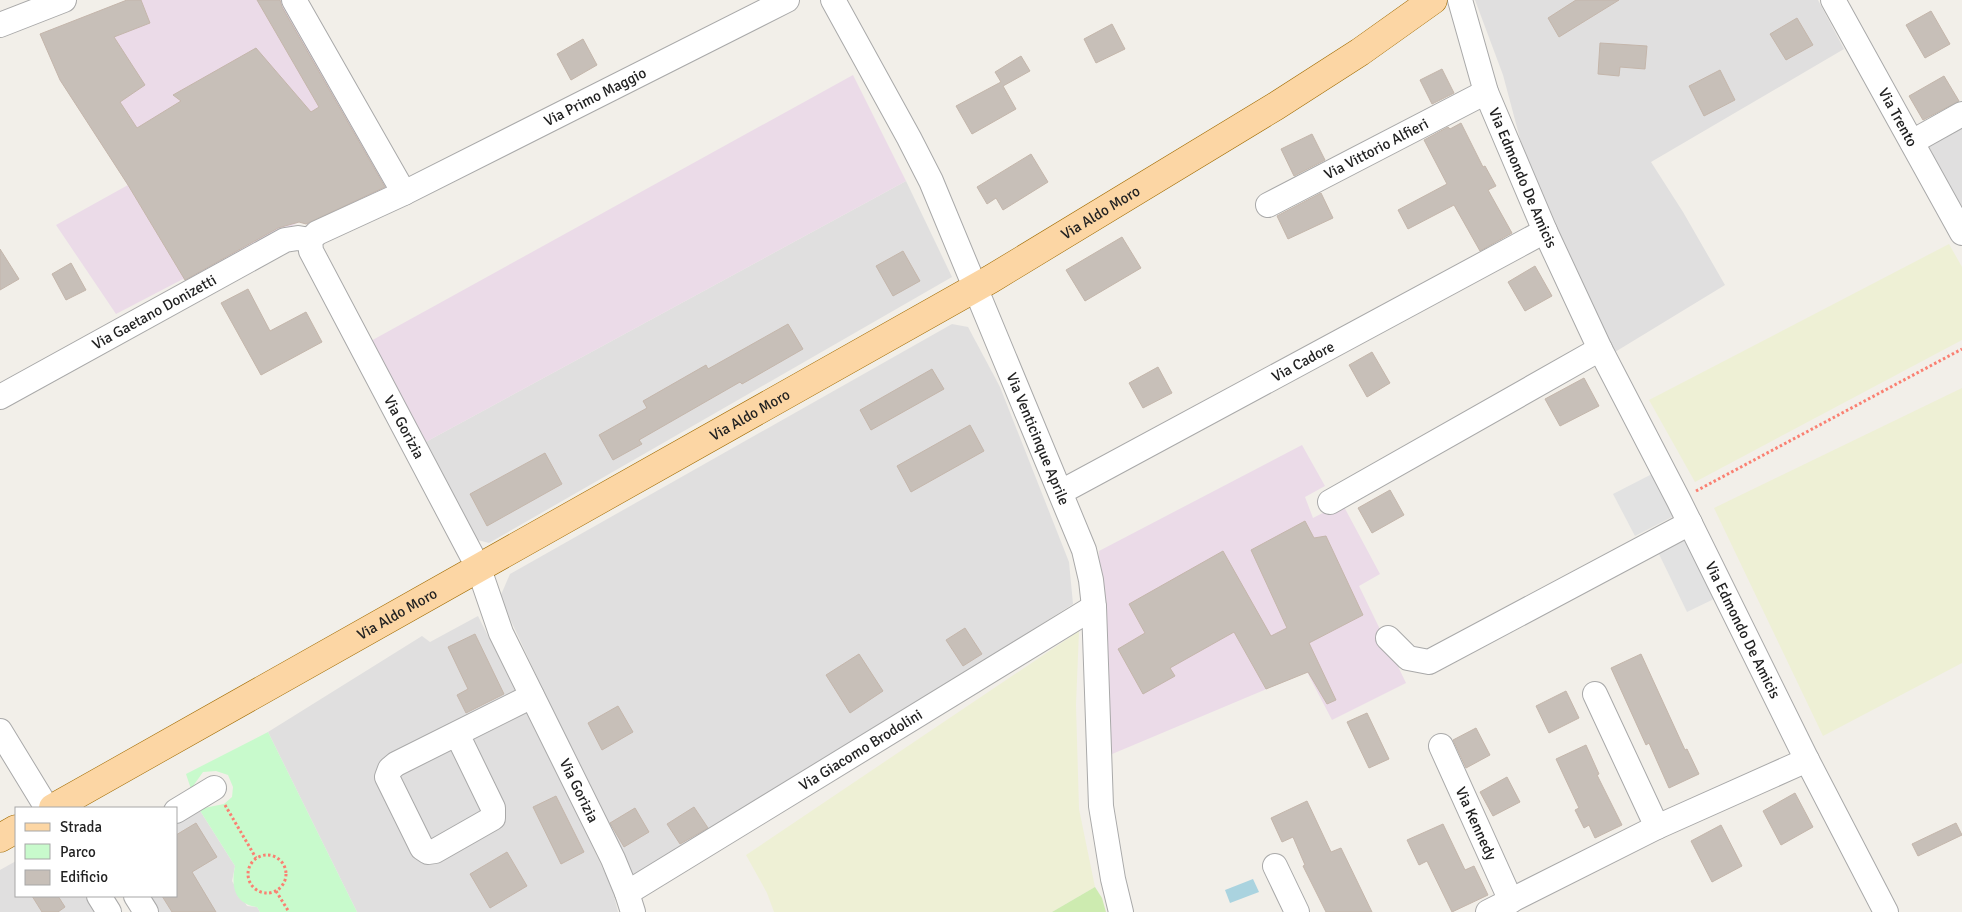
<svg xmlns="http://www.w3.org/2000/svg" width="1962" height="912" font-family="Signika,sans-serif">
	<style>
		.residential { fill: #e0dfdf }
		.industrial { fill: #ebdbe8 }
		.farmland { fill: #eef0d5 }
		.grass { fill: #cdebb0 }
		.park { fill: #c8facc }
		.parking { fill: #e2e2e2 }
		.water { fill: #aad3df }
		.building { fill: #c7bfb8; stroke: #c4b6ab }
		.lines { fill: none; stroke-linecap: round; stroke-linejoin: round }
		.minor-casing { stroke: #a9a9a9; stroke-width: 26 }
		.major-casing { stroke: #a06b00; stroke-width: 29 }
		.path { stroke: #fa8072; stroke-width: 3; stroke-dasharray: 2.5 2.5; stroke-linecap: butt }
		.minor { stroke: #fff; stroke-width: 24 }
		.major { stroke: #fcd6a4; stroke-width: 28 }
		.labels { text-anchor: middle; stroke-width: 4; stroke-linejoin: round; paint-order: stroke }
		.street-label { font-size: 15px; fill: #222; stroke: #fff }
	</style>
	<rect width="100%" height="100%" fill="#f2efe9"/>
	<g class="residential">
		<polygon points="1475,0 1818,0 1844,49 1651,162 1683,212 1725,285 1615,352 1526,161 1503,75"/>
		<polygon points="1962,124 1962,218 1925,153 1929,142"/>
		<polygon points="906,181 952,277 489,543 474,539 422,444"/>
		<polygon points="952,324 968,327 1000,387 1069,562 1073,604 633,885 500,597 510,574"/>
		<polygon points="478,616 568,795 612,888 618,912 357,912 268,732 422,636 430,642"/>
		<polygon points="199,809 235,866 232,881 247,906 257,907 260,912 158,912 148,896 176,896 176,822"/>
		<polygon points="16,861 16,896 86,896 95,912 0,912 0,870"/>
	</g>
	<g class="industrial">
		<polygon points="127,0 281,0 387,187 313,226 299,222 189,284 183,279 116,314 56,225 128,185 60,80 40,34"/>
		<polygon points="853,75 906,181 422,444 369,342"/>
		<polygon points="1302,445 1325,486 1305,497 1313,518 1342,503 1380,574 1359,586 1406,683 1332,720 1307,672 1105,757 1099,551"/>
	</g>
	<g class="farmland">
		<polygon points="1949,244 1962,267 1962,340 1695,482 1649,400"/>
		<polygon points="1962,388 1962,663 1823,736 1714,508"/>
		<polygon points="1079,631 1076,705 1079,809 1095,887 1052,912 774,912 767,893 746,855"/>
	</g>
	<polygon class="grass" points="1095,887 1102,898 1106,912 1052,912"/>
	<path class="park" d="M268,732L357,912H260L257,907C234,904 231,886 235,866L199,809L224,804L232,797L233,787L228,775L216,771L203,772L191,789L186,774Z"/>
	<g class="parking">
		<polygon points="1652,474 1674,516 1635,536 1613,494"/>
		<polygon points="1687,538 1716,598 1687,612 1658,552"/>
	</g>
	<polygon class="water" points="1253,879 1259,892 1230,903 1225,890"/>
	<g class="building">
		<polygon points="127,0 141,0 150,23 114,37 145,85 120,102 137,128 181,101 173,95 256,48 311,112 319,107 257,0 280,0 282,7 385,187 306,224 299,222 278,228 185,280 128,185 60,80 40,34"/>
		<polygon points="1576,0 1619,0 1559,37 1548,18"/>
		<polygon points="1931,11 1950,44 1925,58 1906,25"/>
		<polygon points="1797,18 1813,45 1786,60 1770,34"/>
		<polygon points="1112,24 1125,49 1096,63 1084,39"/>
		<polygon points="583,39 597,65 571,80 557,54"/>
		<polygon points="1600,43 1647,46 1645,69 1620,67 1619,76 1598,74"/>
		<polygon points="1021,56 1030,71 1003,86 1016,109 972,134 956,106 1001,82 995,72"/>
		<polygon points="1442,69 1454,93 1432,104 1420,80"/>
		<polygon points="1720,70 1735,100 1704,116 1689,86"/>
		<polygon points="1944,76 1959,101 1923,120 1909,96"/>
		<polygon points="1461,123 1483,167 1485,166 1496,186 1488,190 1512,233 1480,251 1454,205 1408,229 1398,210 1447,184 1424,140 1448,127 1450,129"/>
		<polygon points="1312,134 1325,160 1294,176 1281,149"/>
		<polygon points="1031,154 1048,182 1003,210 996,198 987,204 977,187"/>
		<polygon points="1321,193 1333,218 1288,239 1277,216"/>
		<polygon points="1122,237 1141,268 1085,301 1066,270"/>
		<polygon points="0,249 19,279 0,290"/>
		<polygon points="903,251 920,281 893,296 876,266"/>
		<polygon points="71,263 86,290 66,300 52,274"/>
		<polygon points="1535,266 1552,296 1525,311 1508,282"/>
		<polygon points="248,289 270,331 306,312 322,342 261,375 221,303"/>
		<polygon points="788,324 803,349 742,384 740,382 639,440 642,444 613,460 599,435 647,408 643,401 706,365 708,369"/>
		<polygon points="1372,352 1390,383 1367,397 1349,365"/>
		<polygon points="1158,367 1172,393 1143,408 1129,383"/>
		<polygon points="932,369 944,389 871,430 860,410"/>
		<polygon points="1584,378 1599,406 1560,426 1545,399"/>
		<polygon points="970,425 984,451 911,492 897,466"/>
		<polygon points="545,453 562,484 487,526 470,494"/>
		<polygon points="1390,490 1404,515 1372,533 1358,508"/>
		<polygon points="1305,521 1314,538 1326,536 1363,615 1309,643 1336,700 1327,704 1308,672 1266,689 1234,632 1170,668 1175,676 1143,694 1118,649 1145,633 1129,604 1223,551 1271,636 1287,628 1251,550"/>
		<polygon points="965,628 982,654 963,666 946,640"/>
		<polygon points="475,634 504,694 466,713 457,695 468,689 448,647"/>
		<polygon points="859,654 883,691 850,713 826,675"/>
		<polygon points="1641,654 1685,750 1687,749 1699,774 1669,788 1649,743 1646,745 1611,668"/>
		<polygon points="1566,691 1579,718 1549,733 1536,706"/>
		<polygon points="618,706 633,732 602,750 588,723"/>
		<polygon points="1367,713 1389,759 1369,768 1347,722"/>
		<polygon points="1476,728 1490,755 1466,768 1453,740"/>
		<polygon points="1586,745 1599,774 1597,775 1622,825 1595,838 1589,825 1584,828 1575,810 1579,808 1556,759"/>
		<polygon points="1507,777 1520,802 1493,816 1480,792"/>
		<polygon points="1795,793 1813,827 1781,845 1763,811"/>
		<polygon points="556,796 584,852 561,864 533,807"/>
		<polygon points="1307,801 1331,852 1341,848 1372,912 1326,912 1303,866 1305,865 1293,837 1282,842 1271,818"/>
		<polygon points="694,807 708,828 680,844 667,824"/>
		<polygon points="635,808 649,832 624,847 610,823"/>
		<polygon points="196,823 217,857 192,872 216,912 172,912 162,896 176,896 176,835"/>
		<polygon points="1956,823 1962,835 1918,856 1912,844"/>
		<polygon points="1443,824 1465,870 1474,866 1488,895 1452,912 1427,861 1419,865 1407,840"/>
		<polygon points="1721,825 1742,866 1712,882 1691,841"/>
		<polygon points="507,852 527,886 490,908 470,874"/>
		<polygon points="32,896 58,896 65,907 58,912 42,912"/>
	</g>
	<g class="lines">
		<defs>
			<g id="minor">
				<path id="s1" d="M294,0L404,193L317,233L310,240L311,251L479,569L501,633L613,859L627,893L633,912"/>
				<path id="s2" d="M833,0L909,138L931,181L1084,550L1091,580L1094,607L1101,806L1113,879L1121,912"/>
				<path id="s3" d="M1460,0L1486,92L1545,231L1600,349L1679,501L1807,760L1886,912"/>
				<path id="s4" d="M1833,0L1962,233"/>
				<polyline points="0,25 64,0"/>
				<polyline points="1912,142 1962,114"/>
				<path id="s5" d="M404,193L787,0"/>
				<path id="s6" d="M1268,205L1486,92"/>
				<path id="s7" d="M0,397L285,240L298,238L310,240"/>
				<path id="s8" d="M1061,492L1545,231"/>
				<polyline points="1330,502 1600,349"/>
				<polyline points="1388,638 1408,658 1429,662 1690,523"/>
				<polyline points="1595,694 1657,827"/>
				<polyline points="0,731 47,808"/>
				<polyline points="457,734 493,808 493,818 435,851 428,852 422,848 387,777 390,769 396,764 532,696"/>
				<path id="s9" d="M1441,746L1511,901"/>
				<polyline points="176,811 214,788"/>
				<polyline points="1275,866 1297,912"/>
				<path id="s10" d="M627,893L1094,607"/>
				<polyline points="99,896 109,912"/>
				<polyline points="136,896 146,912"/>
				<polyline points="1488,912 1657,827 1807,760"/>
			</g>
			<g id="major">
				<path id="s11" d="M53,808L991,279L1276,106L1360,52L1433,0"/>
				<polyline points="0,838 16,829"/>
			</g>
		</defs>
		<use href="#minor" class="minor-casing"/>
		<use href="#major" class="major-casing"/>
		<g class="path">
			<polyline points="1696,491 1962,349"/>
			<polyline points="225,805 256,858"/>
			<circle cx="267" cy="874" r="19"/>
			<polyline points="276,891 289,912"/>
		</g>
		<use href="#minor" class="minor"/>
		<use href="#major" class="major"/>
	</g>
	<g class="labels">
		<g class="street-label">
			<text dy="5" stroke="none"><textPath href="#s5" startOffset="214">Via Primo Maggio</textPath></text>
			<text dy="5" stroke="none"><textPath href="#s4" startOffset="134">Via Trento</textPath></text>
			<text dy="5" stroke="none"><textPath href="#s6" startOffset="122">Via Vittorio Alfieri</textPath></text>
			<text dy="5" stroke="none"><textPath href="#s3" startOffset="189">Via Edmondo De Amicis</textPath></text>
			<text dy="5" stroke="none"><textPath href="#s11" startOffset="1205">Via Aldo Moro</textPath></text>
			<text dy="5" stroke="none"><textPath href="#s7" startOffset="176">Via Gaetano Donizetti</textPath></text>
			<text dy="5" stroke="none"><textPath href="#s8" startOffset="275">Via Cadore</textPath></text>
			<text dy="5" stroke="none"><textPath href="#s11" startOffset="800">Via Aldo Moro</textPath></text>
			<text dy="5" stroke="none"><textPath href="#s1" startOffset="538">Via Gorizia</textPath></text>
			<text dy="5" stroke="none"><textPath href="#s2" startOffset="485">Via Venticinque Aprile</textPath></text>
			<text dy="5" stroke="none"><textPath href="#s11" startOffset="395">Via Aldo Moro</textPath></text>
			<text dy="5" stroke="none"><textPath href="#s3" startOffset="692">Via Edmondo De Amicis</textPath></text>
			<text dy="5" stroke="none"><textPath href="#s10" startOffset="274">Via Giacomo Brodolini</textPath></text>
			<text dy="5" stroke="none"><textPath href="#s1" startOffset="942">Via Gorizia</textPath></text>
			<text dy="5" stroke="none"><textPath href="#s9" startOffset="85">Via Kennedy</textPath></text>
		</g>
	</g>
	<rect x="15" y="807" width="162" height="90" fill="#ffffff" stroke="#a7a7a7"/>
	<rect x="25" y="823" width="25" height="8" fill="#fcd6a4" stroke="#a7a7a7"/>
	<text x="60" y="832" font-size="15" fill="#222222">Strada</text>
	<rect x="25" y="844" width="25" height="15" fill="#c8facc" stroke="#a7a7a7"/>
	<text x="60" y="857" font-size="15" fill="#222222">Parco</text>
	<rect x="25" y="870" width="25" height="15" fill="#c7bfb8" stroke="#a7a7a7"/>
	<text x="60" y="882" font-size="15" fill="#222222">Edificio</text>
</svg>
